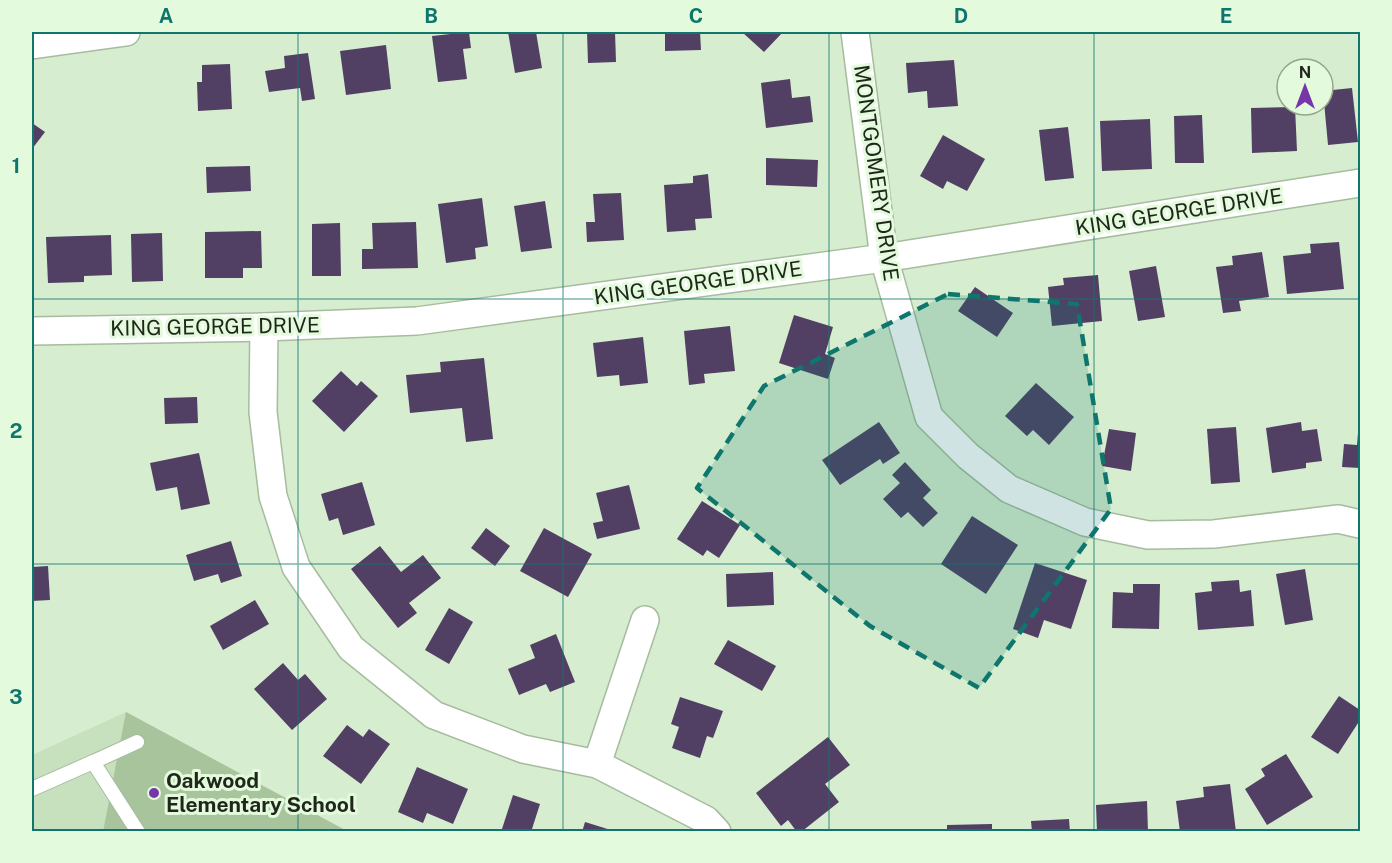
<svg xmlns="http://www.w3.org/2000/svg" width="1392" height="863" font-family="'Public Sans',sans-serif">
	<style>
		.built { fill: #c7e1be }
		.green { fill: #a7c49d }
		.building { fill: #513f64 }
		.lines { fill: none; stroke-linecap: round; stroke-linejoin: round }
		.service-casing { stroke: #a6bc9f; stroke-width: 16 }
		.minor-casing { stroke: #a6bc9f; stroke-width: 30 }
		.service { stroke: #fff; stroke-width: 14 }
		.minor { stroke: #fff; stroke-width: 27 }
		.marked { fill: #0f766e; fill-opacity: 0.2; stroke: #0f766e; stroke-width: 4.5; stroke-dasharray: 12 8; stroke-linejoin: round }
		.grid { fill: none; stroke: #0f766e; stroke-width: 1.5; stroke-opacity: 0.55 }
		.poi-dot { fill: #7735aa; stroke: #e4fadc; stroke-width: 2 }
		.labels { text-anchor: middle; stroke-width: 6; stroke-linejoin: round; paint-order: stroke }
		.street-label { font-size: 21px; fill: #1f271c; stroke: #e4fadc }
		.poi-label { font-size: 21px; font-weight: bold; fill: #1f271c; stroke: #e4fadc; text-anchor: start }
		.neatline { fill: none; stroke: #0f766e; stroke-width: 2 }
		.grid-label { font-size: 20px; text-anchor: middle; font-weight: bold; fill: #0f766e }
	</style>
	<rect width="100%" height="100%" fill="#d7edcf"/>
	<polygon class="built" points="126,712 347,831 32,831 32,755"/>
	<polygon class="green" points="126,712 347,831 103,832"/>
	<g class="building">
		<polygon points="469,32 471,48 463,49 467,79 438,82 432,36"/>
		<polygon points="508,32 536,32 542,68 515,73"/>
		<polygon points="587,32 615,32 616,62 588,63"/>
		<polygon points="665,32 700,32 701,50 665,51"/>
		<polygon points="742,32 783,32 764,52"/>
		<polygon points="386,45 391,89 346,95 340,51"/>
		<polygon points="308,53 315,99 302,101 300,88 269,92 265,71 285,68 284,56"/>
		<polygon points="954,60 958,106 928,108 927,91 908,93 906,63"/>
		<polygon points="230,64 232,109 198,111 197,82 202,82 202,65"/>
		<polygon points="790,79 792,98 810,96 813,122 766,128 761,83"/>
		<polygon points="1352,88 1358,142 1328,145 1323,91"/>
		<polygon points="1295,107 1297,151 1252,153 1251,108"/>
		<polygon points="1202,115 1204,163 1175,163 1174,116"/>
		<polygon points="1150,119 1152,169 1102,171 1100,121"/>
		<polygon points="32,123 45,132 32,149"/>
		<polygon points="1068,127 1074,178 1045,181 1039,130"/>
		<polygon points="943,135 985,159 967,191 947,181 943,189 920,176"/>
		<polygon points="766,158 818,160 817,187 766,185"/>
		<polygon points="250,166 251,191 207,193 206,167"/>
		<polygon points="708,174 712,218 695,219 696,230 667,232 664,185 693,183 693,176"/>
		<polygon points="621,193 624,240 587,242 586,222 595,222 593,194"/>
		<polygon points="482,198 488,246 475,248 476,259 446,263 438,204"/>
		<polygon points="545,201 552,248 521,252 514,206"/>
		<polygon points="416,222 418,268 362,269 362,249 373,249 372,223"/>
		<polygon points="340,223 341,276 312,276 312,224"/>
		<polygon points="261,231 262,268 243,268 243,278 205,278 205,232"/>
		<polygon points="162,233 163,281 132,282 131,234"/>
		<polygon points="111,235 112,275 84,276 84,282 48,283 46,237"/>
		<polygon points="1339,242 1344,289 1287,294 1283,256 1311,253 1310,244"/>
		<polygon points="1262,252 1269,297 1239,301 1241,311 1223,313 1216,267 1233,265 1232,256"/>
		<polygon points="1156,266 1165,317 1138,321 1129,271"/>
		<polygon points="1098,275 1102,321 1052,326 1048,287 1064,285 1063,278"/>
		<polygon points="975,287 1013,313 997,337 958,311"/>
		<polygon points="794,315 833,327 825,354 835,358 828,379 779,363"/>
		<polygon points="730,326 735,371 704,374 705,383 689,385 684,331"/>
		<polygon points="643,337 648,383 620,386 619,375 597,377 593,343"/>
		<polygon points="484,358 493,439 466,442 462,408 410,413 406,375 441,372 440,362"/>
		<polygon points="341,371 357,386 361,381 378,396 344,432 312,401"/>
		<polygon points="1036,383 1074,417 1049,445 1033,430 1027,436 1005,416"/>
		<polygon points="197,397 198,423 165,424 164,398"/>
		<polygon points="1359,421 1360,468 1342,467 1344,444 1357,445"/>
		<polygon points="879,422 900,453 883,464 880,459 840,485 822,460"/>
		<polygon points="1301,422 1302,431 1317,429 1322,461 1306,463 1306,468 1272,473 1266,428"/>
		<polygon points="1236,427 1240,482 1211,484 1207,429"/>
		<polygon points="1109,429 1136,433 1131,471 1102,466"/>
		<polygon points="199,453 210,504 181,510 177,487 156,491 150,463"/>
		<polygon points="905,462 931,490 923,498 938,513 923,527 908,512 901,518 883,499 900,483 892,475"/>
		<polygon points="362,482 375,525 343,535 338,518 329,521 321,494"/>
		<polygon points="629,485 640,529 597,539 593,523 603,521 596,493"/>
		<polygon points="702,501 740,525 719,558 707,550 703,556 677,539"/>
		<polygon points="972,516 1018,545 986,594 941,564"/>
		<polygon points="486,528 510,546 495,566 471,548"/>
		<polygon points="544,528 592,554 568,597 520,571"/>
		<polygon points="231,541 242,576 221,583 218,574 194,581 186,555"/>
		<polygon points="380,546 401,572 423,555 441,578 409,603 417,613 398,628 351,569"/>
		<polygon points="1035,563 1087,580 1071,629 1044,620 1038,638 1013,629"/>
		<polygon points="48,566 50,600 32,601 32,567"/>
		<polygon points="1305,569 1313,620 1285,625 1276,574"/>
		<polygon points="773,572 774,605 727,607 726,574"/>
		<polygon points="1239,580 1240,592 1251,590 1254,626 1198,630 1195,593 1212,591 1211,582"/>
		<polygon points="1133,584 1160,584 1159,629 1112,628 1113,592 1133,593"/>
		<polygon points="255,600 269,624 223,650 210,626"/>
		<polygon points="449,608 473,622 449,664 425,650"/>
		<polygon points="556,634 575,682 550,692 546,684 519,695 508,669 535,658 530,645"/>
		<polygon points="728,640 776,666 762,691 714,664"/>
		<polygon points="283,663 298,680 305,674 327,699 292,730 254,689"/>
		<polygon points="1339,696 1360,710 1360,720 1338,754 1311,737"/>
		<polygon points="680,697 723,711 713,738 707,736 700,758 672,748 679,727 671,724"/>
		<polygon points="347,725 363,737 369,729 390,744 361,784 323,756"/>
		<polygon points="828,737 850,765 825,784 839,802 801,832 797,832 788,820 781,826 756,793"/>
		<polygon points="1286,754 1313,797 1267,825 1245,789 1265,776 1261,769"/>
		<polygon points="417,767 468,789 453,824 427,813 423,823 398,812"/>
		<polygon points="1230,784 1236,832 1180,832 1176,801 1204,797 1203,787"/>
		<polygon points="513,795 540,804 531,832 501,832"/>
		<polygon points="1147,801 1148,832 1097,832 1096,805"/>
		<polygon points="1069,819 1070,832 1032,832 1031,821"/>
		<polygon points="585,822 614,831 614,832 582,832"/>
		<polygon points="992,824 992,832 947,832 947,825"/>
	</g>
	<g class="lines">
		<defs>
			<g id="service">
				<polyline points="93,762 137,742"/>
				<polyline points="32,789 93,762 138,832"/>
			</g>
			<g id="minor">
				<polyline points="855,32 884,258 929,417 968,456 1009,489 1085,522 1148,535 1214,534 1338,519 1360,524"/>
				<polyline points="32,45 126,32"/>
				<polyline points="264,327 263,412 273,496 296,567 351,648 434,715 523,749 597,764 706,820 717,832"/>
				<polyline points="32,331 264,327 417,321 884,258 1360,183"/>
				<polyline points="597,764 645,620"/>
			</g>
		</defs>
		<use href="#service" class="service-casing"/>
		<use href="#minor" class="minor-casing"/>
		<use href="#service" class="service"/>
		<use href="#minor" class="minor"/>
	</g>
	<path class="marked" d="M948,294L1077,304L1111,509L979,688L870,626L697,488L764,386Z"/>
	<path class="grid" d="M298,32V832M563,32V832M829,32V832M1094,32V832M32,299H1360M32,564H1360"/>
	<circle class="poi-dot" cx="154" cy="793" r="6"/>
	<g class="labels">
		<g class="street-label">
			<text transform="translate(876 173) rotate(82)" y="7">MONTGOMERY DRIVE</text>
			<text transform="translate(1179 212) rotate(-9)" y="7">KING GEORGE DRIVE</text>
			<text transform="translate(698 283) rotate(-8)" y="7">KING GEORGE DRIVE</text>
			<text transform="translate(215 327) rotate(-1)" y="7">KING GEORGE DRIVE</text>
		</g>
		<g class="poi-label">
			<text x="166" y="788">Oakwood<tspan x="166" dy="24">Elementary School</tspan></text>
		</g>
	</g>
	<rect width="1392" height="863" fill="none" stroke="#e4fadc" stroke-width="66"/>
	<g transform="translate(1305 87)"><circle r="28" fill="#e4fadc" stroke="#95a68f" stroke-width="1.5"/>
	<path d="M0-4.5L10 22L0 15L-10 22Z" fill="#7735aa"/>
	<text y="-9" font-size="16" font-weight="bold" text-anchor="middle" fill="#1f271c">N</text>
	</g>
	<rect x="33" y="33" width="1326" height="797" class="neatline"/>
	<g class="grid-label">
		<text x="166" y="23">A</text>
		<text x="431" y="23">B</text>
		<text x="696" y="23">C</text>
		<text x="961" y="23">D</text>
		<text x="1226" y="23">E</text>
		<text x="16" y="173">1</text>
		<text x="16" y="438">2</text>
		<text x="16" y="704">3</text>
	</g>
</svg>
